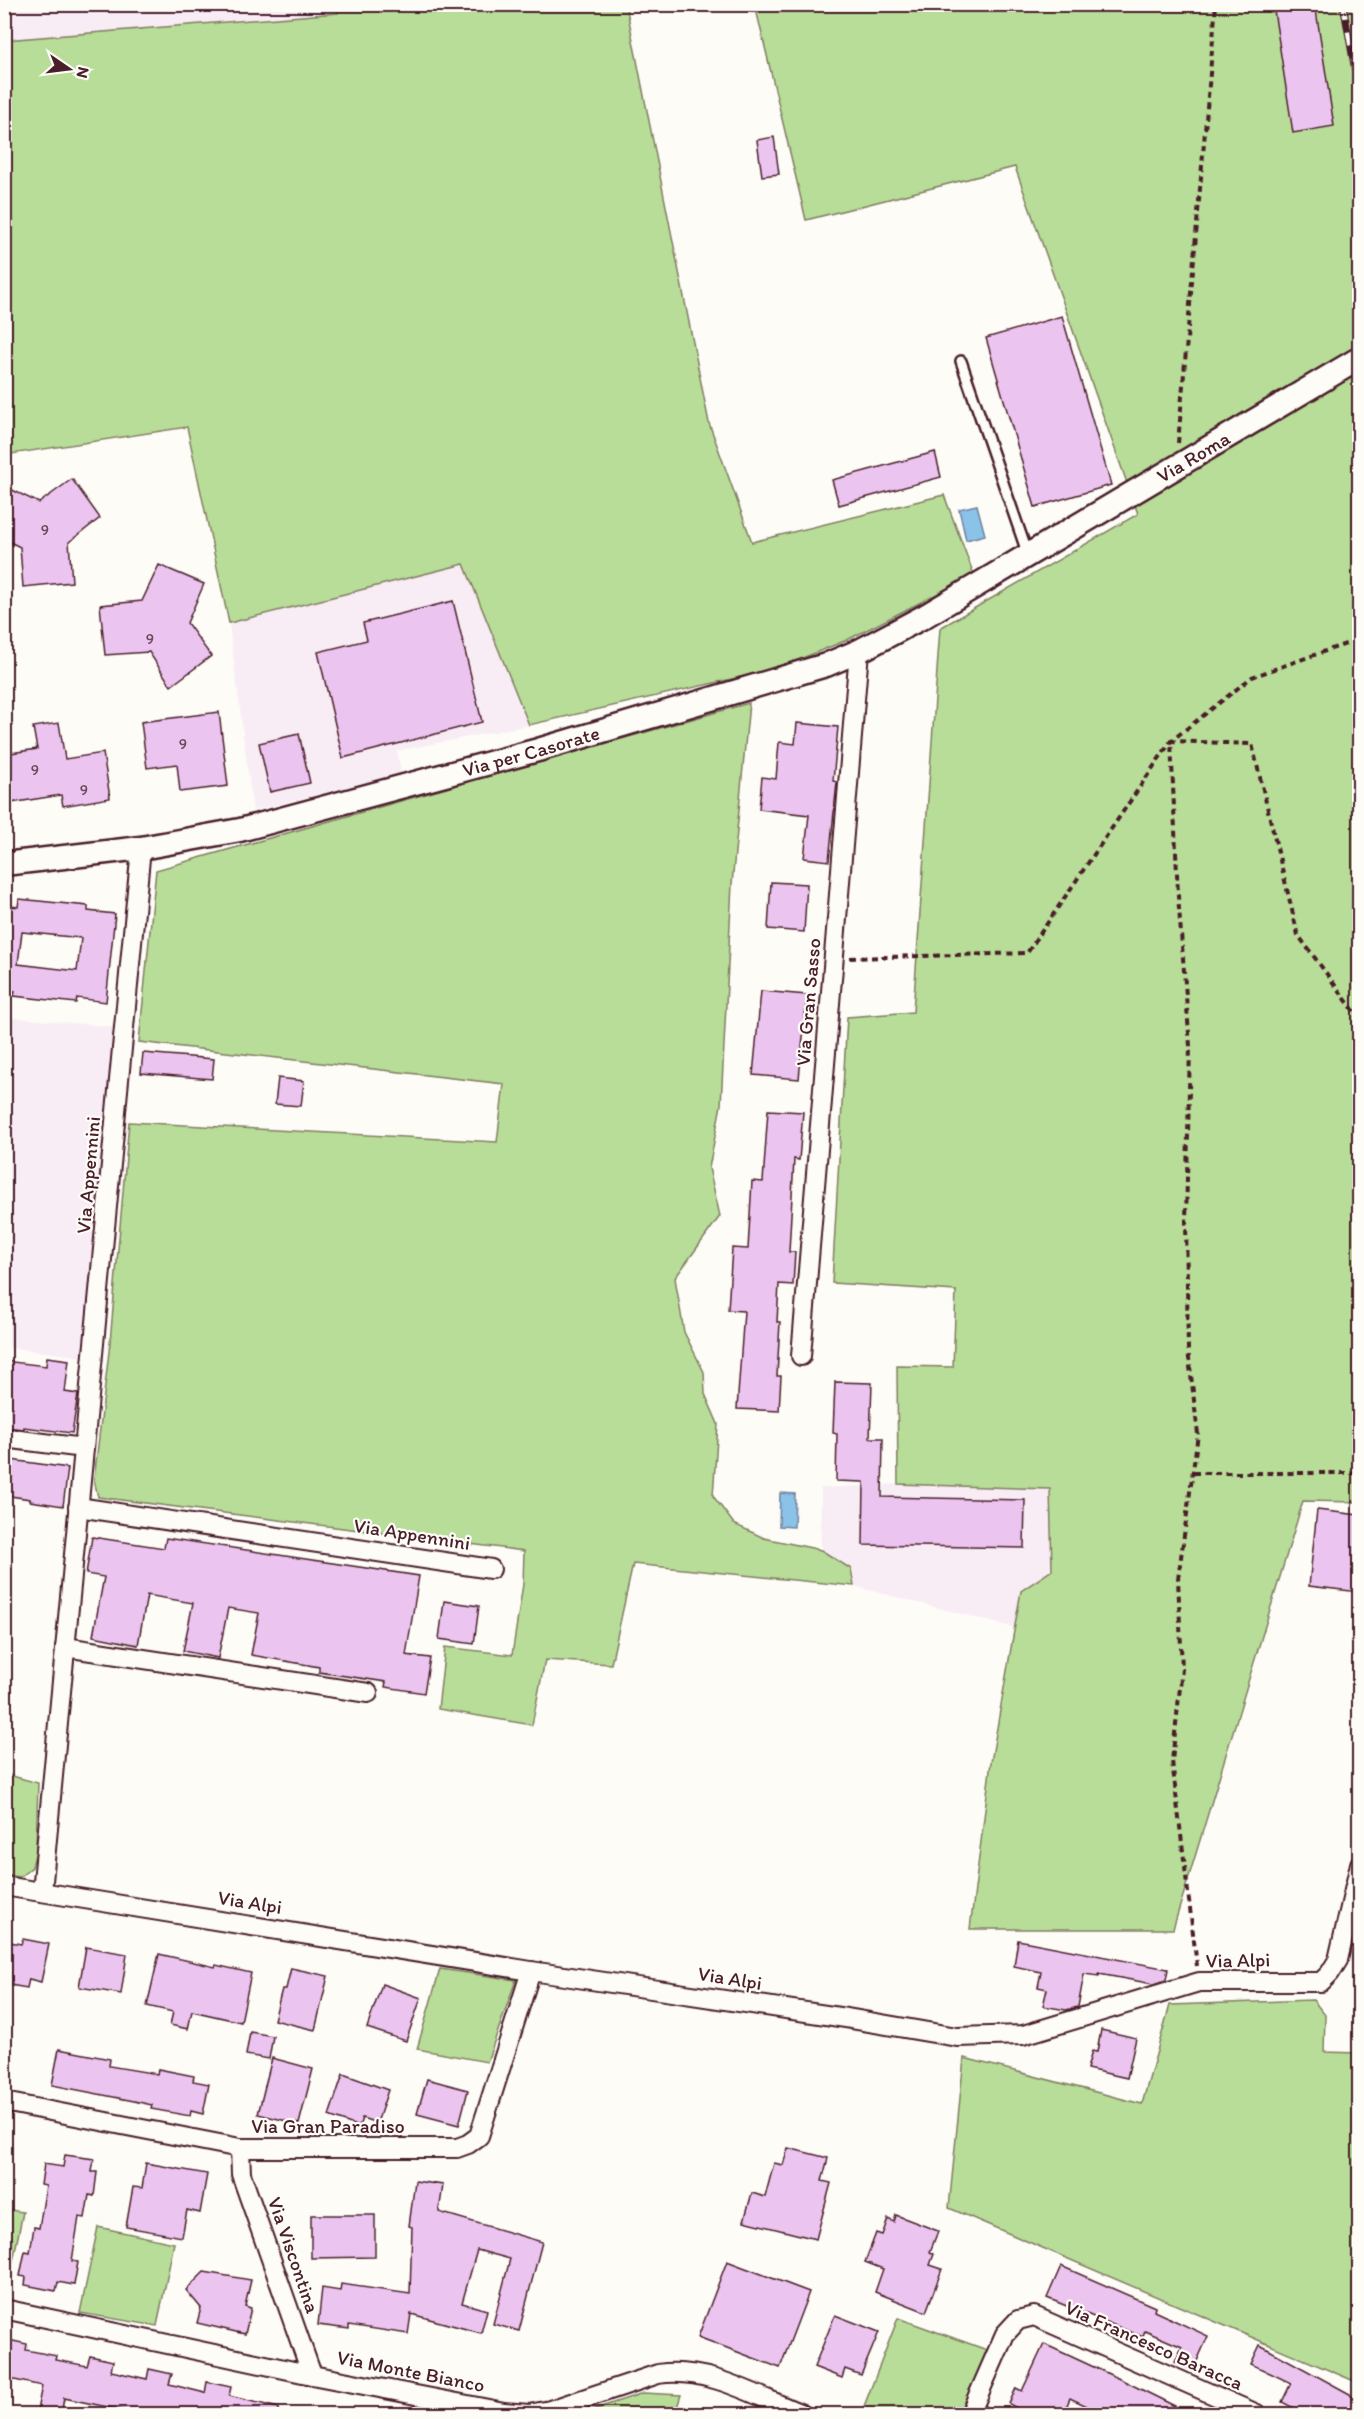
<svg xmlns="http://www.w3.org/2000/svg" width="1364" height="2419" font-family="Itim,sans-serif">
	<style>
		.built { fill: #f8ecf5 }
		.green { fill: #b8dd98; stroke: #817e62; stroke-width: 1.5 }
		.water { fill: #8ac2e8; stroke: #70819c; stroke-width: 1.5 }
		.building { fill: #ebc5ef; stroke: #4a1f2b; stroke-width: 1.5; fill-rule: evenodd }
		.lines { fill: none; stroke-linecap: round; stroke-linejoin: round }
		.service-casing { stroke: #4a1f2b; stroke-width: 14 }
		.minor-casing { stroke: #4a1f2b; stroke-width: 22 }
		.tertiary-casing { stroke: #4a1f2b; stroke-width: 27 }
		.path { stroke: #4a1f2b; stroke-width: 4; stroke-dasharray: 6 4.5; stroke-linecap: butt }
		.service { stroke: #fdfcf7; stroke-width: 9 }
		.minor { stroke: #fdfcf7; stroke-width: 18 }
		.tertiary { stroke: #fdfcf7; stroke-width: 22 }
		.rail-casing { stroke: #4a1f2b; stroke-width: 7 }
		.rail { stroke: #fdfcf7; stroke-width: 4.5; stroke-dasharray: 14; stroke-linecap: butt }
		.labels { text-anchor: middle; stroke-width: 4.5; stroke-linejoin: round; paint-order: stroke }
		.number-label { font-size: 16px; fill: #72485c }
		.street-label { font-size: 20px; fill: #4a1f2b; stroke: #fdfcf7 }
	</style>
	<rect width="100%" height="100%" fill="#fdfcf7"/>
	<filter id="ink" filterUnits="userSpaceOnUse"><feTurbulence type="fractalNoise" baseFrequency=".0167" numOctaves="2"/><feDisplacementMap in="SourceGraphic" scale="12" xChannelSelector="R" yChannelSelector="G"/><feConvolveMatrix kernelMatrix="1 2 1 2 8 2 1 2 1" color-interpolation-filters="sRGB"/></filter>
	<g filter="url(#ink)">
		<g class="built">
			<polygon points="5,5 338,5 338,13 5,40"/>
			<polygon points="464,563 529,725 397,751 401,773 253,811 229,623"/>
			<polygon points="5,1017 116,1027 84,1357 5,1347"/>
			<polygon points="898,1484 1050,1489 1052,1570 1021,1591 1015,1628 854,1586 851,1569 821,1550 821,1488"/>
		</g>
		<g class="green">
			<polygon points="338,5 626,5 709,423 752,542 944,495 974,575 847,640 775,669 529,725 464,564 229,623 187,427 5,455 5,40 338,13"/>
			<polygon points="755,5 1359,5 1359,1502 1303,1501 1173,1929 970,1929 991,1762 1021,1591 1052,1570 1050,1489 898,1484 897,1366 953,1367 956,1291 832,1283 847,1017 913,1012 940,628 1138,514 1015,167 806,220"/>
			<polygon points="749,703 732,884 721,1105 709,1168 720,1216 675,1278 684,1332 704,1372 705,1394 718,1424 713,1496 734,1524 764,1538 821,1550 851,1569 854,1586 633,1564 611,1664 545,1660 532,1725 438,1709 445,1647 512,1655 523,1584 524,1551 98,1497 94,1480 110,1343 129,1122 497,1142 504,1084 139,1042 156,870"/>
			<polygon points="5,1774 38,1783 36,1850 32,1867 20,1877 5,1875"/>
			<polygon points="440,1969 516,1980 487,2062 417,2049"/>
			<polygon points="1313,2000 1325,2015 1324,2052 1359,2053 1359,2383 949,2208 964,2058 1142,2104 1170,2005"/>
			<polygon points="4,2209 23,2212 6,2295 4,2295"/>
			<polygon points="98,2227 174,2243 157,2326 80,2313"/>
			<polygon points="898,2318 987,2350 960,2414 861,2414"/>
			<polygon points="643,2393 681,2395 675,2414 580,2414"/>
			<polygon points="418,2407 458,2414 416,2414"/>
		</g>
		<g class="water">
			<polygon points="977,505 985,535 966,540 959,509"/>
			<polygon points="780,1493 795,1494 794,1527 779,1526"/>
		</g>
		<g class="building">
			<polygon points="1273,4 1315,4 1334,126 1293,133"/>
			<polygon points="774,137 779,174 762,176 757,140"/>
			<polygon points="1062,316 1111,485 1035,507 986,338"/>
			<polygon points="935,452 941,477 839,505 832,480"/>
			<polygon points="72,479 100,518 69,542 72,582 23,587 20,547 4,539 4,486 39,503"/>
			<polygon points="159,565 204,584 187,623 211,656 171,686 149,652 105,655 100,605 142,601"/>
			<polygon points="453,601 482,722 343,758 318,652 367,640 363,623"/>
			<polygon points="219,712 228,786 180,792 177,764 147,768 141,722"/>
			<polygon points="59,723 65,759 103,753 110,798 63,806 61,795 4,804 4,754 37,749 33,727"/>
			<polygon points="797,723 838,727 833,781 837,782 829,861 804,858 809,815 759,809 762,777 776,779 779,742 795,744"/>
			<polygon points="299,734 310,783 270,792 259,743"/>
			<polygon points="771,882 807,884 804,932 768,929"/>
			<path d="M19,899L88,906V911L115,914L106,1002L77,998L76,1003L14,996L15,991L4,990V905L18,907ZM22,932L81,938L77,971L18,964Z"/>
			<polygon points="761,991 807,995 799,1079 753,1075"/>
			<polygon points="143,1053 214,1059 212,1079 141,1073"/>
			<polygon points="278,1078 304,1081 301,1106 275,1104"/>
			<polygon points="768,1110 803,1112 799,1160 794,1159 789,1252 795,1252 793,1285 779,1284 777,1322 780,1322 777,1376 781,1376 779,1411 737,1409 744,1311 728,1310 732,1248 748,1249 752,1181 763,1182"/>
			<polygon points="47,1357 69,1360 65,1392 78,1394 72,1433 24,1427 24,1429 4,1427 4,1361 46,1366"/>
			<polygon points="835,1382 872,1383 870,1438 883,1438 882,1497 1025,1500 1024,1548 863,1545 864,1482 836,1481 837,1434 833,1433"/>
			<polygon points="4,1459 68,1468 63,1506 30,1501 30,1499 4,1495"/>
			<polygon points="1317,1510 1359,1515 1359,1592 1309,1586"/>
			<polygon points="92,1537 164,1548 166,1538 419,1576 406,1655 430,1658 424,1693 385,1687 386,1682 319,1672 319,1667 251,1655 259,1613 228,1608 218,1658 183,1651 193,1603 147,1595 138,1645 93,1636 104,1577 86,1574"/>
			<polygon points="444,1601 479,1606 474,1644 439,1639"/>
			<polygon points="23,1939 49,1944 41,1982 29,1979 27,1988 4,1984 4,1941 21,1944"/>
			<polygon points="1018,1940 1168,1969 1166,1980 1153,1984 1099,1974 1099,1976 1084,1974 1078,2007 1066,2010 1043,2006 1047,1989 1038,1987 1041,1972 1014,1966"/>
			<polygon points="86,1947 127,1954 121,1994 79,1987"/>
			<polygon points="159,1954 215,1967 216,1965 251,1973 241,2022 192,2011 188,2029 170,2025 173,2012 147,2006"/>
			<polygon points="291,1968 328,1976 315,2030 274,2020 282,1989 286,1989"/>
			<polygon points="382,1984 421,1998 406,2041 367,2028"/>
			<polygon points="1101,2030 1136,2038 1127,2078 1087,2069 1092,2051 1097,2052"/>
			<polygon points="250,2032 273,2036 269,2059 246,2055"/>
			<polygon points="59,2049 110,2059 109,2066 157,2074 158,2069 194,2076 193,2081 209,2084 203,2114 191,2111 190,2116 151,2109 152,2105 134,2101 52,2085"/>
			<polygon points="272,2058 313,2069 299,2124 258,2114"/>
			<polygon points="343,2074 388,2090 377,2123 362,2118 359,2127 329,2116"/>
			<polygon points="427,2079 468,2090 459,2125 417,2114"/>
			<polygon points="788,2148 828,2158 822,2181 831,2183 816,2239 744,2221 752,2193 765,2197 774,2163 783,2165"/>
			<polygon points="65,2155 94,2159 92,2172 97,2172 94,2196 89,2195 85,2218 79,2217 72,2261 78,2262 74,2285 58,2282 56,2291 25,2285 26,2277 20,2276 25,2251 30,2252 34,2227 39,2228 46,2186 41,2185 44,2164 63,2167"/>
			<polygon points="146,2163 207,2174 200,2213 187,2210 182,2237 126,2227 133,2187 142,2188"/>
			<polygon points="415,2181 443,2185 439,2212 542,2242 519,2331 493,2324 510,2259 477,2250 462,2303 487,2310 481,2333 411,2314 408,2334 349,2325 349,2329 318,2325 322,2288 340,2291 341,2284 410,2294 412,2227 409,2226"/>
			<polygon points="311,2215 375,2215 375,2257 311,2258"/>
			<polygon points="896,2215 938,2231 930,2252 934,2254 930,2265 942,2269 926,2312 875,2292 883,2269 865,2262 876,2233 882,2235 888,2219 894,2222"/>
			<polygon points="727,2261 809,2292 780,2368 698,2337"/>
			<polygon points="1061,2266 1155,2307 1154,2311 1208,2336 1193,2370 1175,2362 1182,2347 1145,2331 1143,2337 1047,2298"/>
			<polygon points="204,2272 251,2280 245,2306 251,2308 245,2334 197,2323 201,2308 186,2290"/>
			<polygon points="835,2315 879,2332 861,2375 845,2369 842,2378 814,2367"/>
			<polygon points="4,2339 27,2344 26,2350 57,2356 56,2360 87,2366 90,2356 113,2361 111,2371 147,2379 149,2369 172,2374 169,2384 205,2393 207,2382 231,2387 229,2396 279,2408 279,2415 146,2415 64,2398 61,2415 36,2415 42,2386 10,2379 11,2375 4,2374"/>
			<polygon points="1044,2344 1124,2381 1193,2415 1106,2415 1070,2398 1063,2415 1021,2415 1023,2411 1009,2404 1016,2388 1022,2391"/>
			<polygon points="1260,2345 1359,2399 1359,2415 1307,2415 1282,2402 1291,2383 1251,2364"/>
		</g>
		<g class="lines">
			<defs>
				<polyline id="service" points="961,361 1028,555"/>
				<g id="minor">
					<polyline points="801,1356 859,651"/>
					<polyline points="4,1438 84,1448"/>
					<polyline points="78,1507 491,1569"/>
					<polyline points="65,1647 368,1693"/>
					<polyline points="4,1886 531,1971 846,2018 957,2037 1023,2035 1199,1982 1321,1982 1330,1973 1338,1960 1360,1864"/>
					<polyline points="42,1892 141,848"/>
					<polyline points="4,2102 240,2148 457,2148 468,2144 479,2136 531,1971"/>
					<polyline points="240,2148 241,2174 312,2375"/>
					<path d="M4,2309L312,2375L504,2412L529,2414L550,2410L658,2374C707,2366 758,2397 802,2414"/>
					<polyline points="970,2414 1005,2334 1018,2320 1034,2316 1257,2414"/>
				</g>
				<g id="tertiary">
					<path id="s1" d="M4,864L141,848L240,830L538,750L826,665L859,651L925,616L1360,358"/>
				</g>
			</defs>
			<use href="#service" class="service-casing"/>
			<use href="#minor" class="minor-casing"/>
			<use href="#tertiary" class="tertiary-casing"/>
			<g class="path">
				<polyline points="1178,443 1216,4"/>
				<polyline points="850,958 1027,953 1171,741 1252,677 1360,639"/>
				<polyline points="1193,1473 1360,1473"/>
				<polyline points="1197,1966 1172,1761 1182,1669 1178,1579 1198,1434 1188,1350 1186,1221 1190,1046 1178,896 1171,741 1252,744 1298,935 1360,1019"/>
			</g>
			<use href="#service" class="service"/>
			<use href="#minor" class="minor"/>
			<use href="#tertiary" class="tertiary"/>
			<defs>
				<polyline id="rail" points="1343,4 1360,99"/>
			</defs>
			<use href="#rail" class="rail-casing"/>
			<use href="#rail" class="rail"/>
		</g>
	</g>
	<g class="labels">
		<g class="number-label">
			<text x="45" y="535">9</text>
			<text x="150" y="644">9</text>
			<text x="183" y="749">9</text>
			<text x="35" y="775">9</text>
			<text x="84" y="795">9</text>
		</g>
		<g class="street-label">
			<text dy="7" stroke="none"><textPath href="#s1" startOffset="1270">Via Roma</textPath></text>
			<text dy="7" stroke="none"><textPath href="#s1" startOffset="540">Via per Casorate</textPath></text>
			<text transform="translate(808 1002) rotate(-85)" y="7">Via Gran Sasso</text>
			<text transform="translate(88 1175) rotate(-85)" y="7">Via Appennini</text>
			<text transform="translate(412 1534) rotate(9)" y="7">Via Appennini</text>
			<text transform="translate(250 1902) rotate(9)" y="7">Via Alpi</text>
			<text transform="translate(1238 1960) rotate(-1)" y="7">Via Alpi</text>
			<text transform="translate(730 1978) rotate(9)" y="7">Via Alpi</text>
			<text x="328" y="2133">Via Gran Paradiso</text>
			<text transform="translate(294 2255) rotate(71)" y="7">Via Viscontina</text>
			<text transform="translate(1154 2345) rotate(24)" y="7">Via Francesco Baracca</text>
			<text transform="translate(411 2371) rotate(11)" y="7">Via Monte Bianco</text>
		</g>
	</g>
	<rect width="1364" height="2419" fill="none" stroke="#fdfcf7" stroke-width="24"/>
	<rect x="12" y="12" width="1340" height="2395" fill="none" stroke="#4a1f2b" stroke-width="2" filter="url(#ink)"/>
	<g transform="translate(69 69) rotate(104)" stroke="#fdfcf7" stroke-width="4.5" paint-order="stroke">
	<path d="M0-4.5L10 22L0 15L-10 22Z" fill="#4a1f2b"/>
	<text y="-9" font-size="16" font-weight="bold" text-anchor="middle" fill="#4a1f2b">N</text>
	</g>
</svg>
